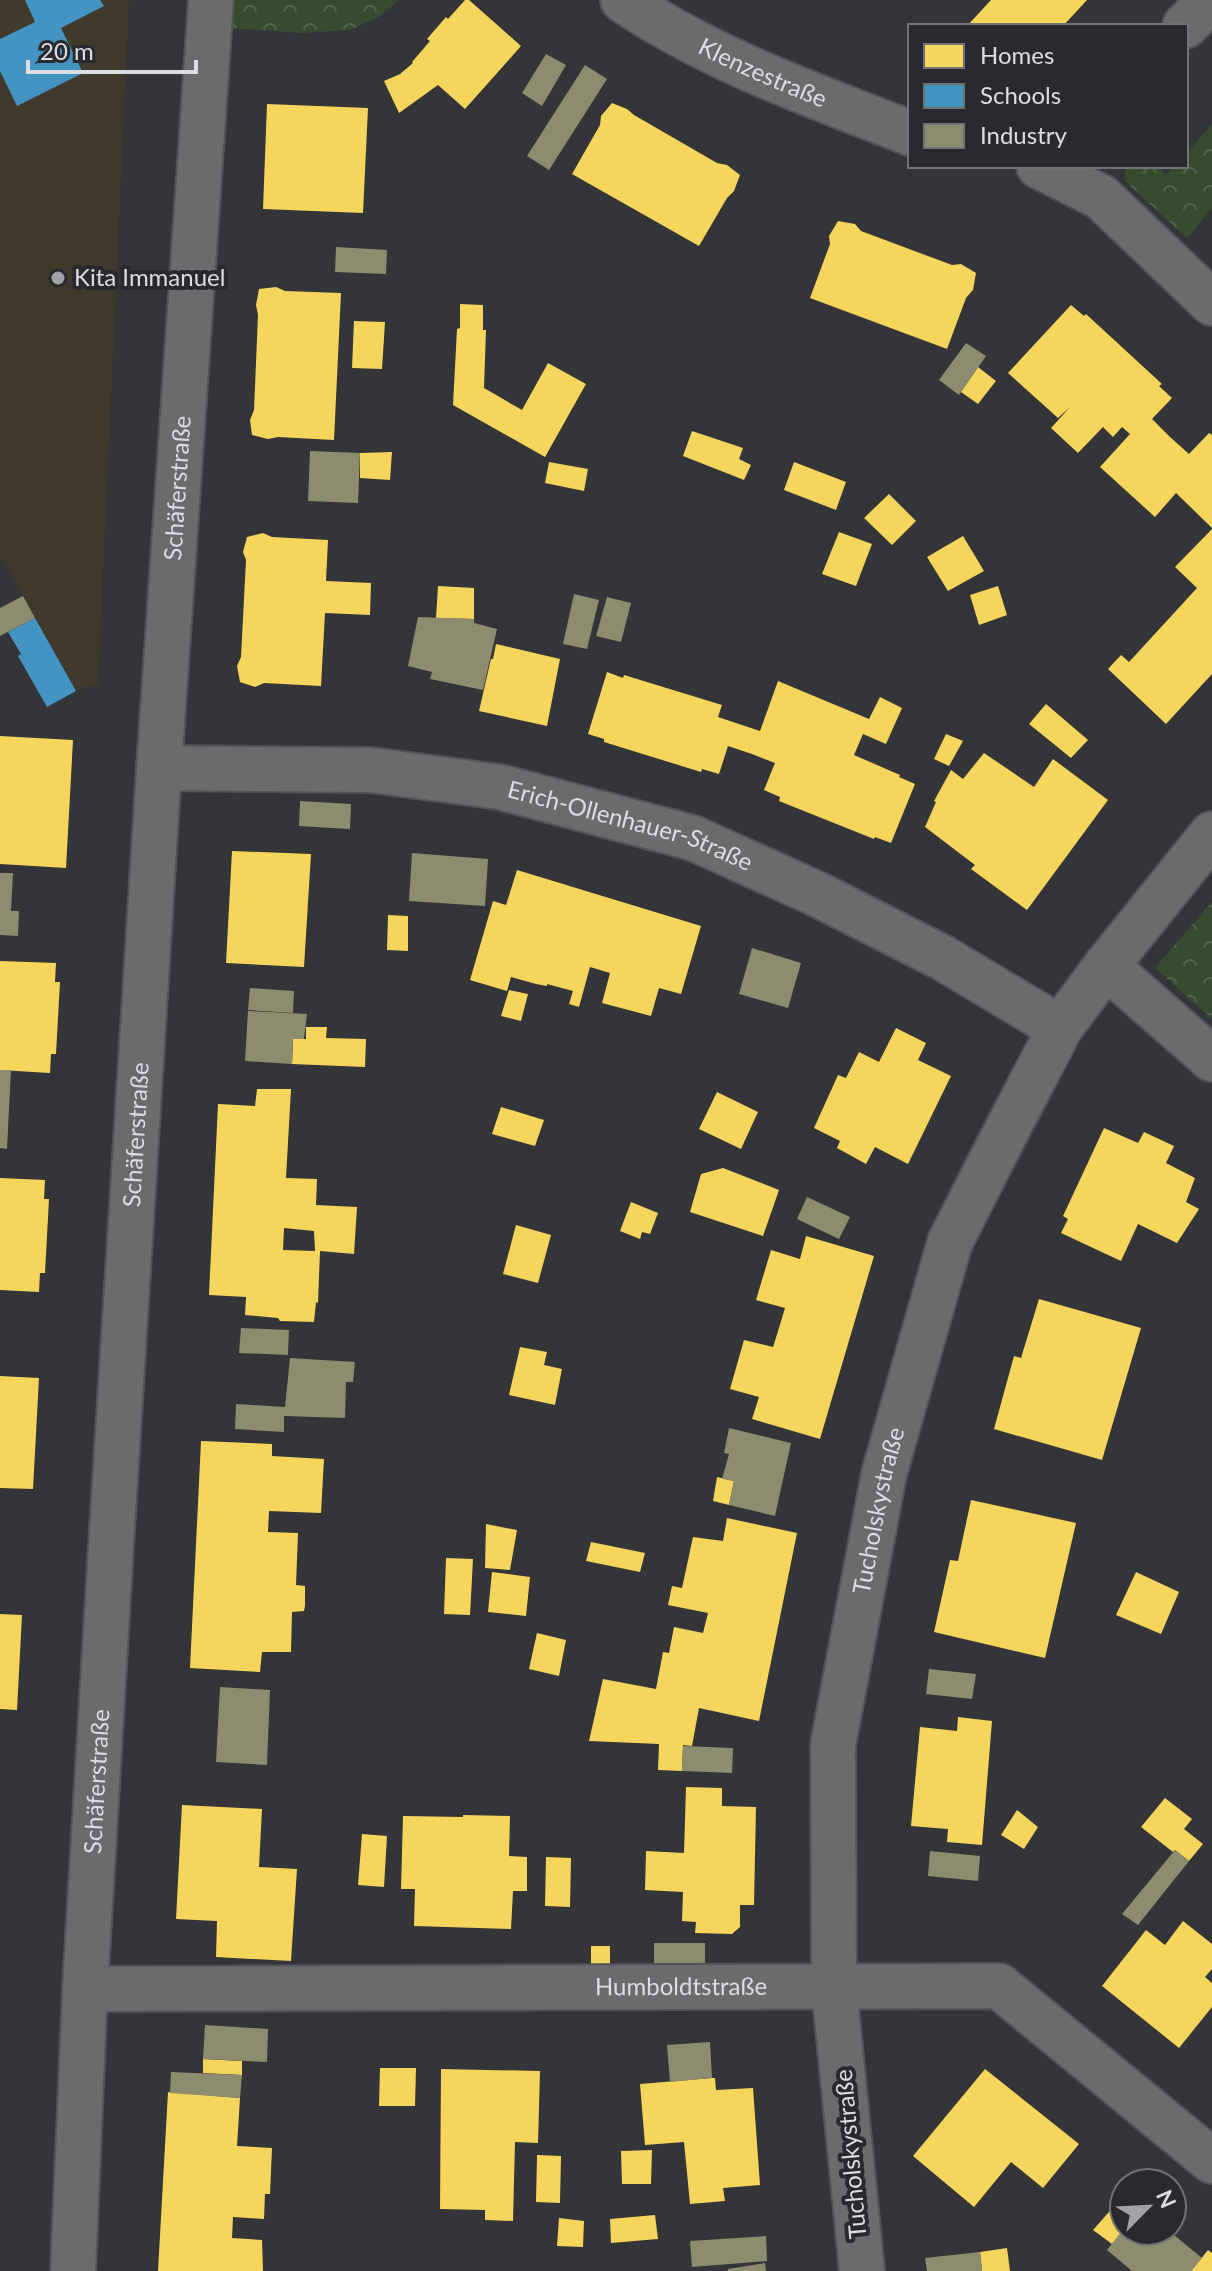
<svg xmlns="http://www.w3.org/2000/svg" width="1212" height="2271" font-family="Lato,sans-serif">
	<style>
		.education { fill: #403a2c }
		.park { fill: url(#park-crowns) }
		.homes { fill: #f6d55c; fill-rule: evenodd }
		.schools { fill: #4393c3 }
		.industry { fill: #8c8c6e }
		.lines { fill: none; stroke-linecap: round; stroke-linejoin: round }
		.street-casing { stroke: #525356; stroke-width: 48 }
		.street { stroke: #6b6b6e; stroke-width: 44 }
		.poi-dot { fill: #a1a2a5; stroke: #292a2f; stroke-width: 3 }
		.labels { text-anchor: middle; stroke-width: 8; stroke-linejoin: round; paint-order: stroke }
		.street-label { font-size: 24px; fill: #dcdde0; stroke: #292a2f }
		.poi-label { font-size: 24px; fill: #dcdde0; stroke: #292a2f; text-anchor: start }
	</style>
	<defs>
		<pattern id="park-crowns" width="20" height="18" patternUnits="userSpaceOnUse" patternTransform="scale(2)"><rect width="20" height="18" fill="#374b2f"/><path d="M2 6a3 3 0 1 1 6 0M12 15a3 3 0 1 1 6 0" fill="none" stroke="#53644d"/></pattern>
	</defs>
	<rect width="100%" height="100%" fill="#343538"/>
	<polygon class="education" points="0,0 129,0 98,684 76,691 0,555"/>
	<g class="park">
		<polygon points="235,0 399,0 380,16 350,30 301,33 232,28"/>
		<polygon points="1212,124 1212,208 1187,238 1125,181 1126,166 1157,166 1166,175 1175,166 1186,166 1186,154"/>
		<polygon points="1212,902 1212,1019 1155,968"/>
	</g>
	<g class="homes">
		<polygon points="465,0 469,0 521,46 465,109 438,85 399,113 384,81 400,74 413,63 412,62 430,41 427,39 446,17 448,19"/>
		<polygon points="991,0 1087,0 1063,26 967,26"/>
		<polygon points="612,103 627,109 634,115 717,163 727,165 740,175 734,191 727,198 699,246 572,174 600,125 601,116"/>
		<polygon points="267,104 368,108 363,213 263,209"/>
		<polygon points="838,221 855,224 861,231 952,265 961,264 976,273 973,290 966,298 947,349 810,298 830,244 829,236"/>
		<polygon points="276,287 285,291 341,293 334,440 278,437 268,439 252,435 250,420 254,410 258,315 256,305 259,289"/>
		<polygon points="460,304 483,305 483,330 486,330 484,388 522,410 548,363 586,384 545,457 453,405 457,329 460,328"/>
		<polygon points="1071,305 1084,316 1086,314 1162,384 1159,386 1172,398 1152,419 1170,437 1189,454 1209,433 1212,435 1212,528 1176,493 1155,517 1100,467 1130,434 1122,427 1113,437 1103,427 1078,453 1051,428 1070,407 1058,418 1008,373"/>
		<polygon points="354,321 385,322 382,369 352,368"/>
		<polygon points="978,367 996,381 978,404 961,392"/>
		<polygon points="692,431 743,448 739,459 751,465 744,480 683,456"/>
		<polygon points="392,452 390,480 360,478 360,453"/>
		<polygon points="549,462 588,469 584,491 545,483"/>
		<polygon points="794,462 846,482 836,510 784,490"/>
		<polygon points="889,494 916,521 892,545 864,518"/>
		<polygon points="1212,529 1212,674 1166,724 1108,669 1121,655 1129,662 1197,588 1175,567"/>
		<polygon points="839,532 872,544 856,586 822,574"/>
		<polygon points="263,533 272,537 328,540 326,581 371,583 370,615 325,613 321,686 264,683 255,687 240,682 237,666 241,657 246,560 243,552 247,537"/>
		<polygon points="963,536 984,571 948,591 927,557"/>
		<polygon points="438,586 474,588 474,619 436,618"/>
		<polygon points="998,586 1007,615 979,625 970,595"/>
		<polygon points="496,644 560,659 547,726 479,711 491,659 493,659"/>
		<polygon points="607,672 623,678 624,675 722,705 718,717 760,731 778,681 869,719 880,697 902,708 886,744 863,734 854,755 900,775 899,777 915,784 891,843 875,837 874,839 779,801 780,797 764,790 775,763 752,754 728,746 719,774 702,769 701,772 604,742 604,739 588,734"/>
		<polygon points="1046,704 1088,740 1071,758 1029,724"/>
		<polygon points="946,734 963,741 949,766 934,759"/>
		<polygon points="0,736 73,740 66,868 0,864"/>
		<polygon points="984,753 1034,787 1053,759 1108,800 1027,910 971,869 975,865 925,827 936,802 934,801 951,770 963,779"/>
		<polygon points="232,851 311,854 304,967 226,963"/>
		<polygon points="517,870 701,926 681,994 659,988 651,1016 602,1003 610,973 590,967 579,1007 569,1004 573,991 547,984 547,986 536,984 511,977 507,991 470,980 493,901 506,905"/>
		<polygon points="388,915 408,916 408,951 387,950"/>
		<polygon points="0,961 56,963 55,982 60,982 56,1054 51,1054 50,1073 0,1070"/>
		<polygon points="509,990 528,994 521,1021 501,1016"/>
		<polygon points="306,1027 327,1027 326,1038 366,1039 365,1067 292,1064 293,1039 306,1039"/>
		<polygon points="896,1028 926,1043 918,1060 951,1076 908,1164 875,1147 866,1164 837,1148 840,1141 814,1128 838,1075 846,1078 859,1052 879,1062"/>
		<path d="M257,1089H291L286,1178L317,1179L316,1205L357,1207L354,1254L320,1251L318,1303L316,1302L314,1322L280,1321L278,1318L245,1315L246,1297L209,1295L218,1104L255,1106ZM284,1228L314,1231L315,1251L283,1250Z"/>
		<polygon points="717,1092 758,1112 741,1149 699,1129"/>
		<polygon points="501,1107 544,1120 535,1146 492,1134"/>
		<polygon points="1104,1128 1138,1143 1144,1132 1174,1146 1166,1163 1195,1178 1186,1202 1199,1209 1177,1243 1138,1224 1121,1261 1061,1233 1068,1219 1063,1216"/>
		<polygon points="723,1168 779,1190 763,1236 690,1212 701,1174"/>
		<polygon points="0,1178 45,1180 44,1199 49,1199 45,1273 40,1273 39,1292 0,1290"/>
		<polygon points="631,1202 658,1213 650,1234 642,1232 640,1239 620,1231"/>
		<polygon points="516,1225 551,1235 538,1283 503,1274"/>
		<polygon points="806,1236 874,1256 820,1439 752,1419 759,1397 730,1389 744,1340 773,1347 779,1328 785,1308 756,1300 771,1250 800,1259"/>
		<polygon points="1039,1299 1141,1328 1102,1460 994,1429 1014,1356 1021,1358"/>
		<polygon points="520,1347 547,1352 544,1365 562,1369 555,1405 509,1395"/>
		<polygon points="0,1376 39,1378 33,1489 0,1488"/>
		<polygon points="201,1441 272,1444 272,1456 324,1459 321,1513 269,1511 268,1532 298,1533 296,1585 305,1586 305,1606 304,1611 292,1612 291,1652 262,1652 260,1672 190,1668"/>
		<polygon points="717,1477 734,1481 729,1505 713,1501"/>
		<polygon points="971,1500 1076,1523 1045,1658 934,1632 950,1560 958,1561"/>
		<polygon points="727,1518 797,1533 759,1721 699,1708 692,1746 683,1745 682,1771 658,1770 659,1744 589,1741 603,1679 656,1689 663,1652 669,1653 674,1627 703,1633 708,1613 668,1605 672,1586 682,1588 693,1537 723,1541"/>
		<polygon points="486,1524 517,1530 510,1570 485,1568"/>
		<polygon points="591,1542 645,1553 640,1572 586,1561"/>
		<polygon points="446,1558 473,1559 470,1615 444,1614"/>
		<polygon points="492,1572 530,1577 526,1616 488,1612"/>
		<polygon points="1136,1572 1179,1592 1161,1634 1116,1615"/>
		<polygon points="0,1614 22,1615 17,1710 0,1709"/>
		<polygon points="537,1633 566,1640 559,1676 529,1669"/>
		<polygon points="958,1717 992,1721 982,1845 947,1842 948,1829 911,1826 920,1727 957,1731"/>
		<polygon points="686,1787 722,1788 722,1806 756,1807 754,1905 740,1905 740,1927 732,1934 695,1933 696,1922 682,1921 683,1892 645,1890 646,1851 684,1853"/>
		<polygon points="1165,1798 1192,1819 1184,1829 1203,1844 1189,1861 1175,1850 1173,1852 1141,1827"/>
		<polygon points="182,1805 262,1809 259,1867 297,1869 291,1961 216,1957 217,1921 176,1919"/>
		<polygon points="1017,1810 1038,1827 1024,1849 1001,1835"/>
		<polygon points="463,1815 510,1816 509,1856 527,1857 527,1891 513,1891 511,1929 414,1926 415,1889 401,1889 403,1816 463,1817"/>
		<polygon points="362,1834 387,1836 384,1887 358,1885"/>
		<polygon points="546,1857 571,1858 570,1907 545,1906"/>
		<polygon points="1183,1921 1212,1944 1212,1969 1205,1977 1212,1983 1212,2007 1179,2048 1102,1986 1146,1930 1165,1945"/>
		<polygon points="591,1946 610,1946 610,1966 591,1967"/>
		<polygon points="203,2059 242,2061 242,2075 203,2073"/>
		<polygon points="380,2068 416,2068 415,2106 379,2106"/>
		<polygon points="441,2069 540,2071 538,2143 515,2142 513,2221 485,2220 485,2210 440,2209"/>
		<polygon points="985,2069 1079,2144 1043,2188 1011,2162 974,2207 913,2156"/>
		<polygon points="712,2078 715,2078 716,2090 753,2088 760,2185 723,2188 725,2201 690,2204 684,2142 645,2145 640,2084"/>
		<polygon points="168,2092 240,2098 237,2146 272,2148 270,2194 265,2194 264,2219 233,2217 232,2238 262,2240 263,2271 158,2271"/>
		<polygon points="652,2150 651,2184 622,2184 621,2151"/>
		<polygon points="537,2155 561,2156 560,2203 536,2202"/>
		<polygon points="1124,2195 1124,2229 1112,2244 1093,2230"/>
		<polygon points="655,2215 658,2239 611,2243 610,2219"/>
		<polygon points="559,2218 584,2221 583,2247 557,2246"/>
		<polygon points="1007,2248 1010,2271 982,2271 980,2252"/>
		<polygon points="1208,2250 1212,2253 1212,2271 1191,2271"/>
	</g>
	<g class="schools">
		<polygon points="25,0 100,0 104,6 61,28 83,73 17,106 0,71 0,39 35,22"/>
		<polygon points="35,618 76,691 47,707 18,656 21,654 8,632"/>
	</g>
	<g class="industry">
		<polygon points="546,54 566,65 542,106 522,93"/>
		<polygon points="585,65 607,79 549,170 527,156"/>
		<polygon points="336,247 387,250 386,274 335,272"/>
		<polygon points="966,343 986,356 959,395 939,380"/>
		<polygon points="310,451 360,453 358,503 308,501"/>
		<polygon points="574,594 599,600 587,649 563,644"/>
		<polygon points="23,596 35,618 0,636 0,608"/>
		<polygon points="607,597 631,603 621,642 596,636"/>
		<polygon points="418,617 474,619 474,623 497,629 483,690 430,679 432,672 408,666"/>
		<polygon points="300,801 351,804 350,829 299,826"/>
		<polygon points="412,853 488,859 485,906 409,901"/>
		<polygon points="0,873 13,873 11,911 19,911 18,936 0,935"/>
		<polygon points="752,948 801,963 788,1008 739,994"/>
		<polygon points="250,988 294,991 293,1013 248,1010"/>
		<polygon points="248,1011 307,1014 304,1039 293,1039 292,1064 245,1061"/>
		<polygon points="0,1070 11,1070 7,1149 0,1148"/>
		<polygon points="807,1197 850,1217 839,1239 797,1219"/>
		<polygon points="241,1328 289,1330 288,1355 239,1353"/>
		<polygon points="290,1358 355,1362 353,1382 346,1382 345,1418 284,1416 284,1432 235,1429 236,1404 285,1407"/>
		<polygon points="729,1428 791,1443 775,1516 729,1505 734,1481 722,1479 729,1454 724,1453"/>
		<polygon points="929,1669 976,1674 972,1699 926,1694"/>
		<polygon points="220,1687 270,1690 267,1765 216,1762"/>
		<polygon points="683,1746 733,1748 732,1773 682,1771"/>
		<polygon points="1175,1850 1189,1861 1138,1925 1122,1914"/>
		<polygon points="930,1851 980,1856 978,1881 928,1876"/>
		<rect x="654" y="1943" width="51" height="25"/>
		<polygon points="205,2025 268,2029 267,2062 203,2059"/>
		<polygon points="710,2042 712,2078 670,2082 667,2045"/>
		<polygon points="171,2072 242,2075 240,2098 170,2093"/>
		<polygon points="1122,2231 1169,2231 1202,2258 1191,2271 1132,2271 1107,2250"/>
		<polygon points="766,2236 767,2261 692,2267 690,2241"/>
		<polygon points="980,2252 982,2271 927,2271 925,2258"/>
		<polygon points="765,2263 766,2271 728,2271 728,2269"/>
	</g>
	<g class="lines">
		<defs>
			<g id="street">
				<path id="s1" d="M623,0C710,59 812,95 910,133"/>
				<polyline points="1185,26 1204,7 1212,4"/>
				<polyline points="1039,166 1101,197 1212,303"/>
				<path id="s2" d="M159,768L371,770L500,787L693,838L817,894L943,958L1060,1028"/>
				<polyline points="1106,966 1212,1059"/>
				<path id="s3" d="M85,1989L999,1986L1212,2161"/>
				<path id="s4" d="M73,2271L85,1989L111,1546L159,768L211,0"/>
				<path id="s5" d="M862,2271L834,1987L833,1745L884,1474L950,1242L1011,1122L1060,1028L1106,966L1212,834"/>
			</g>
		</defs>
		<use href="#street" class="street-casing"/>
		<use href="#street" class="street"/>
	</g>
	<circle class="poi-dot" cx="58" cy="278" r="8"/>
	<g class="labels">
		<g class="street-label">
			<text dy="8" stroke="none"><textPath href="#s1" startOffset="158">Klenzestraße</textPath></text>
			<text dy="8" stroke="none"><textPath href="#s4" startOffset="1786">Schäferstraße</textPath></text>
			<text dy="8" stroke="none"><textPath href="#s2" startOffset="478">Erich-Ollenhauer-Straße</textPath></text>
			<text dy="8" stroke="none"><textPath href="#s4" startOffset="1138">Schäferstraße</textPath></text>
			<text dy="8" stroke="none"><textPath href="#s5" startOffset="766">Tucholskystraße</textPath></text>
			<text dy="8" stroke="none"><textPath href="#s4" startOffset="490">Schäferstraße</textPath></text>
			<text dy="8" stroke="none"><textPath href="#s3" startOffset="596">Humboldtstraße</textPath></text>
			<text transform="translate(851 2154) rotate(-95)" y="8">Tucholskystraße</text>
		</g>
		<g class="poi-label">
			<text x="74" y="286">Kita Immanuel</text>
		</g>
	</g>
	<rect x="908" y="24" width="280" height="144" fill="#292a2f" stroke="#717276" stroke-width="2"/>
	<rect x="924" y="44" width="40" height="24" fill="#f6d55c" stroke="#717276" stroke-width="2"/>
	<text x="980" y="64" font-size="24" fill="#dcdde0">Homes</text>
	<rect x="924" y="84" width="40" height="24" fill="#4393c3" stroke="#717276" stroke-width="2"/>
	<text x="980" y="104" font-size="24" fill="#dcdde0">Schools</text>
	<rect x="924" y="124" width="40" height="24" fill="#8c8c6e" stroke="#717276" stroke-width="2"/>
	<text x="980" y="144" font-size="24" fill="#dcdde0">Industry</text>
	<g transform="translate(1148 2207) rotate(66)"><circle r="38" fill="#292a2f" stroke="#717276" stroke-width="2"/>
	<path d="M0-6L14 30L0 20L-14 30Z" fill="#a1a2a5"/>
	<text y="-12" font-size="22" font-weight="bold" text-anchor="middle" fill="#dcdde0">N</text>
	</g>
	<path d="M28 60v12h168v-12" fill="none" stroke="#dcdde0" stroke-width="4"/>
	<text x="40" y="60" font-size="24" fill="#dcdde0" stroke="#292a2f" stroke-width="6" paint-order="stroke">20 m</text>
</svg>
